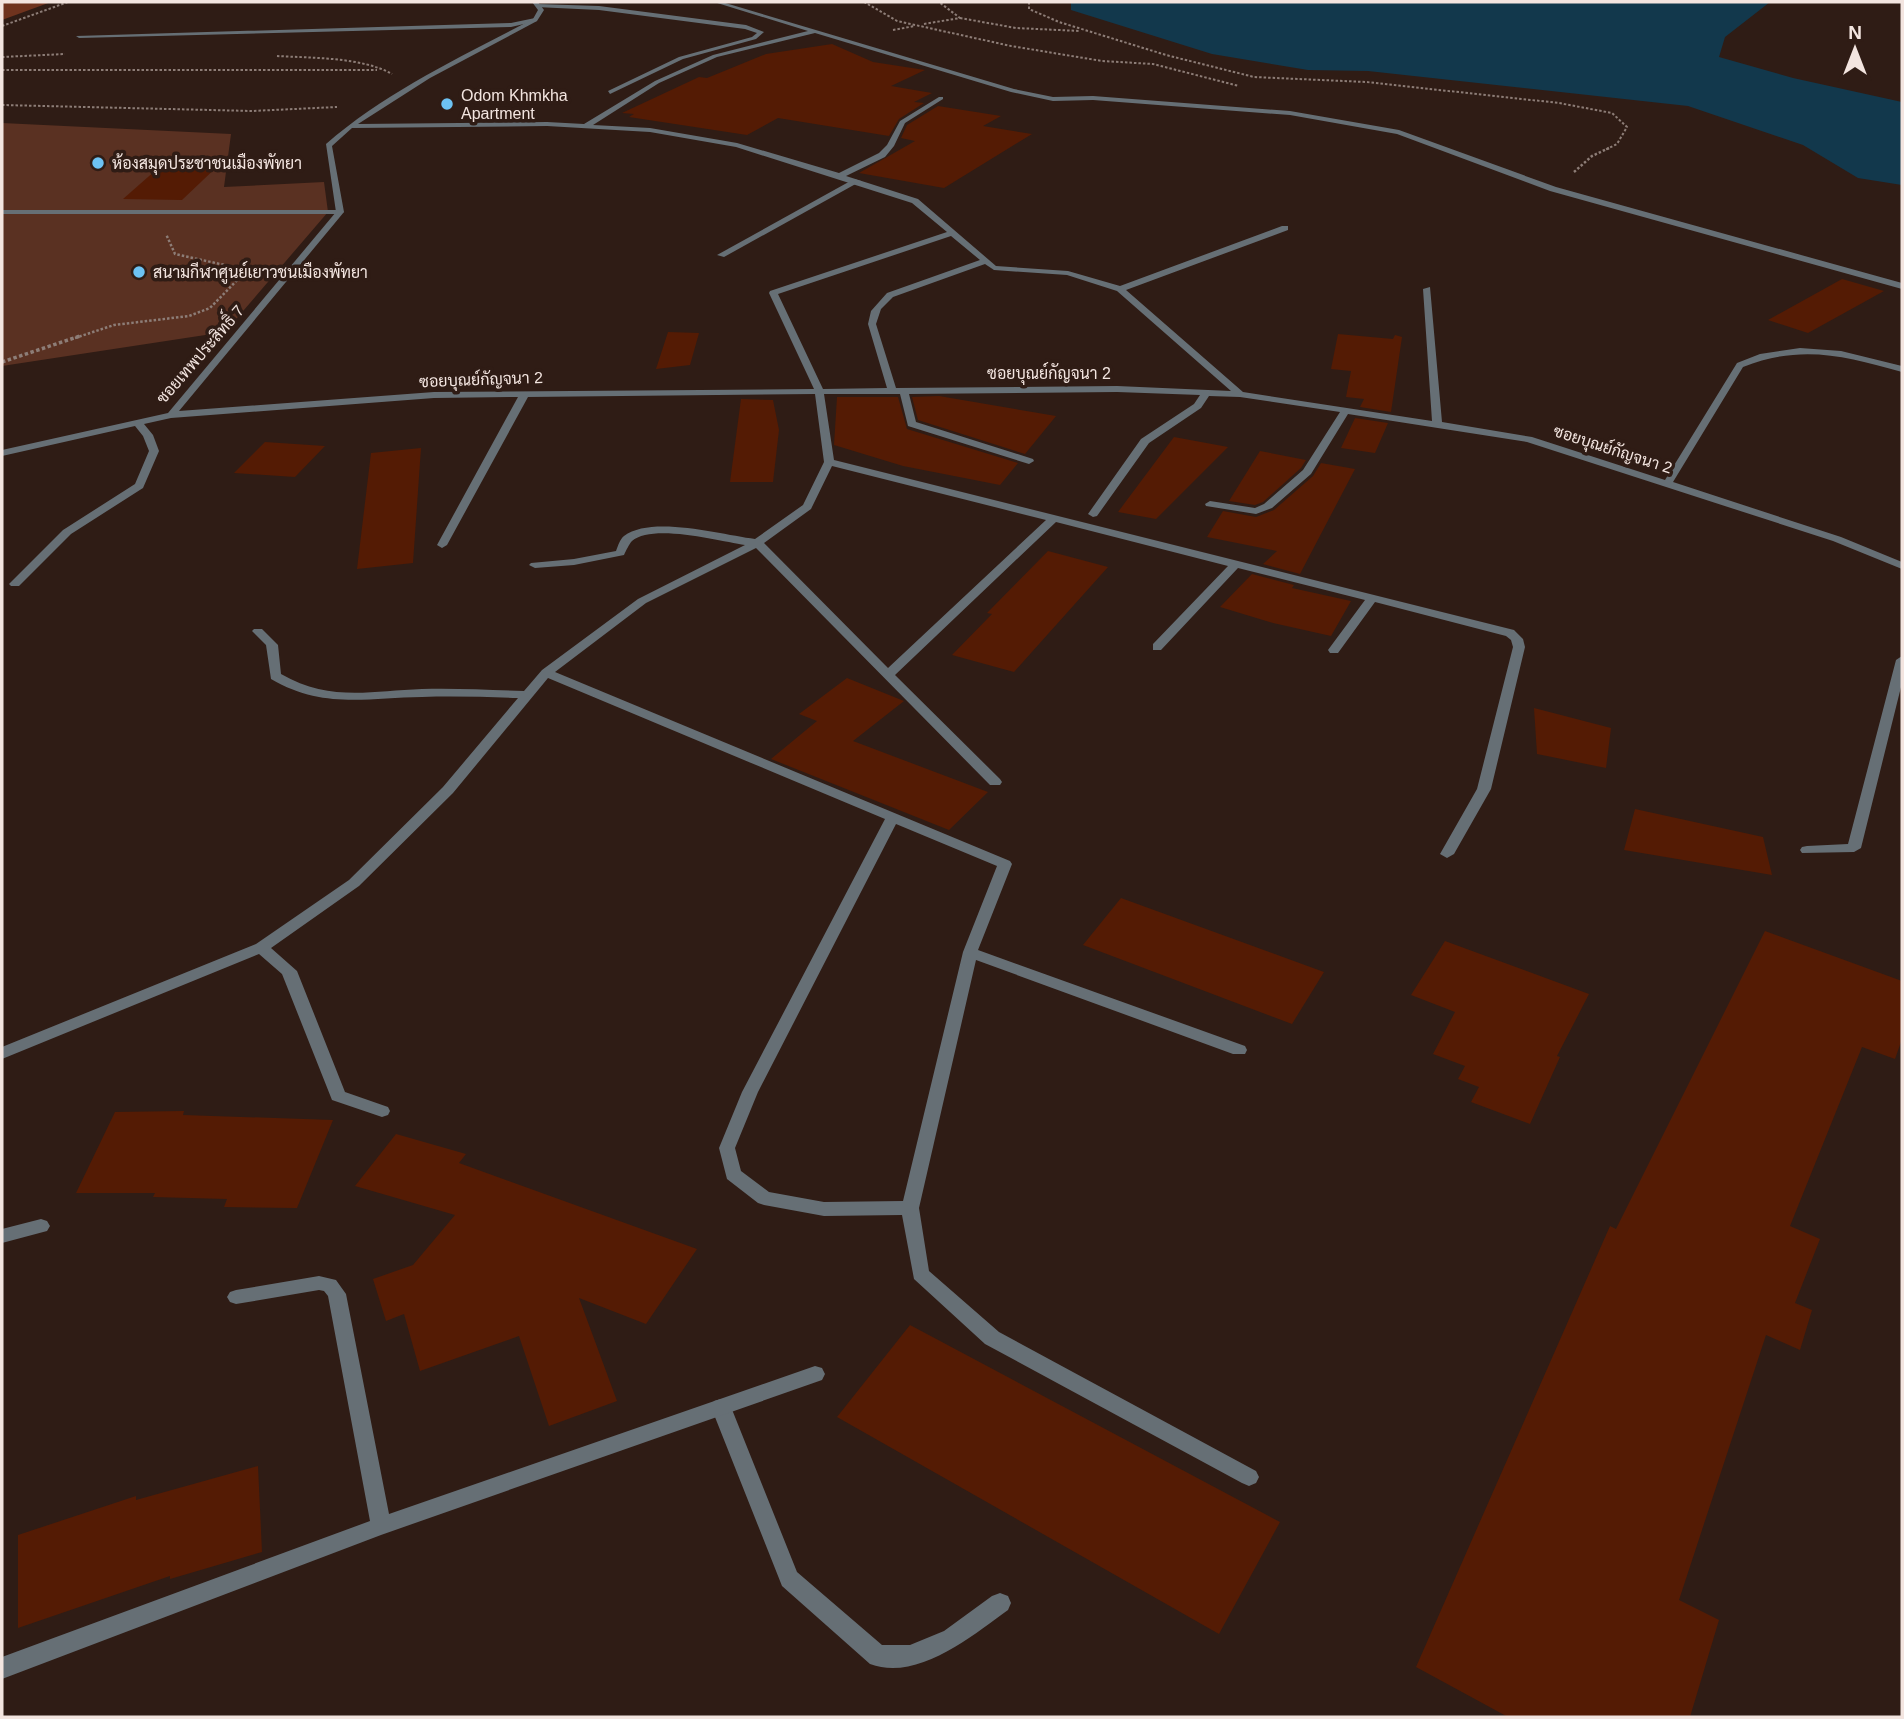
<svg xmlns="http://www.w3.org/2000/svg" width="1904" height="1719" font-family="Arial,Sarabun,sans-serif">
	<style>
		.green { fill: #5a3122 }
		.forest { fill: #6f331e }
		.water { fill: #12384c }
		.building { fill: #541b04 }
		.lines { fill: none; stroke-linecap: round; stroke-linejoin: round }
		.path-far2 { stroke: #8d7d77; stroke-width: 2; stroke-dasharray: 2.5 2; stroke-linecap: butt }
		.path-far1 { stroke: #8d7d77; stroke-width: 2.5; stroke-dasharray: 2.5 2; stroke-linecap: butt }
		.path { stroke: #8d7d77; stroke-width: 3.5; stroke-dasharray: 3.5 2.5; stroke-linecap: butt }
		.service { fill: #666f75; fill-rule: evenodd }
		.minor { fill: #666f75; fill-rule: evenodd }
		.poi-dot { fill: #6dc2f3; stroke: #2f1c15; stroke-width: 2.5 }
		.labels { text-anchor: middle; stroke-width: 7; stroke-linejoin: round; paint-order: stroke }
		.far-poi-label { font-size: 16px; fill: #f3e5e0; stroke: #2f1c15; text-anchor: start }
		.far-street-label { font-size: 16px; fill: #f3e5e0; stroke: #2f1c15 }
	</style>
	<rect width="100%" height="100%" fill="#2f1c15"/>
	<polygon class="green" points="2,123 231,134 224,187 324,182 328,212 225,332 2,366"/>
	<polygon class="forest" points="2,2 51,2 2,20"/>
	<polygon class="water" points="1071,2 1770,2 1725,37 1719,57 1793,78 1902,102 1902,185 1858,178 1803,145 1688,106 1368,71 1308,70 1212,54 1071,10"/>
	<g class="building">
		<polygon points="832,44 873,62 925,70 891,86 932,93 914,102 924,103 899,119 889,136 778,118 747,135 629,117 634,114 622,113 699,77 707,78 766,54"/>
		<polygon points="938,106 1001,116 983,126 1032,134 944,188 859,173 915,141 901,138 907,125"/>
		<polygon points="165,162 221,163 182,200 123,199"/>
		<polygon points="1842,279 1884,291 1808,333 1768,320"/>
		<polygon points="668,332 699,333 690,365 656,369"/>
		<polygon points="1338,334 1393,339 1395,335 1402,337 1391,412 1360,407 1364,399 1346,397 1351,371 1331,369"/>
		<polygon points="939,396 1056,416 1025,454 918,420 912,397"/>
		<polygon points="837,397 898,397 907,429 1018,463 1000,485 903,466 834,445"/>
		<polygon points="741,399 773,400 779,430 773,482 730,482"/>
		<polygon points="1355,418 1388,423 1375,453 1341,448"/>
		<polygon points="1174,437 1228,447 1156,519 1118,512"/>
		<polygon points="265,442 325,446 295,477 234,473"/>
		<polygon points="421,448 413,563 357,569 371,453"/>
		<polygon points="1260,451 1306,460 1301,468 1263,502 1255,505 1229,501"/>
		<polygon points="1321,463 1355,469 1300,574 1263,564 1277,551 1207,537 1223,511 1256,517 1274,510 1313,476"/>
		<polygon points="1048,551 1108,567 1014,672 952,655 992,614 987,613"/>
		<polygon points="1252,574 1294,585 1292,588 1351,601 1331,636 1273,623 1220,607"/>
		<polygon points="847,678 904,701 853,741 988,792 949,830 771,759 817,721 799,714"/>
		<polygon points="1534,708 1611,728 1606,768 1537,754"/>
		<polygon points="1635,809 1763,837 1772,875 1624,850"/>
		<polygon points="1121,898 1324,972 1292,1024 1083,945"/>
		<polygon points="1765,931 1902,981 1902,1039 1895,1059 1862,1047 1790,1226 1820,1239 1795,1303 1812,1310 1800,1350 1766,1335 1679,1600 1719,1620 1690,1717 1508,1717 1416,1667 1610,1226 1616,1229"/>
		<polygon points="1445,941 1589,994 1557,1056 1560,1057 1530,1124 1471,1102 1479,1087 1458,1079 1465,1066 1433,1054 1455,1012 1411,995"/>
		<polygon points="184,1111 183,1115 333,1120 297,1208 224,1207 227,1199 153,1197 155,1193 76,1193 115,1112"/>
		<polygon points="396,1134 466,1154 459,1163 697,1249 646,1324 579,1298 617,1401 549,1426 519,1336 420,1371 404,1314 386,1321 373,1279 413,1265 455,1215 355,1186"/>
		<polygon points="910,1325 1280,1522 1219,1634 837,1417"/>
		<polygon points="258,1466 262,1552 170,1579 170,1576 18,1628 18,1535 136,1496 136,1500"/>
	</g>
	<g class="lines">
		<g class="path-far2">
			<polyline points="864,2 897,21 1011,46 1102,61 1153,64 1239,86"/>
			<polyline points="1029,2 1029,9 1059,22 1166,55 1254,77 1366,82 1559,103 1612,113 1627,127 1617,144 1605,150"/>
			<polyline points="960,18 1016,28 1080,31"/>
			<polyline points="924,24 960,18 939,2"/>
			<polyline points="2,26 68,2"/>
			<polyline points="893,30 915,26"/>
			<path d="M277,56C311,58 362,57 392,74"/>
			<polyline points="2,57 65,54"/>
			<polyline points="2,70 377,70"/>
			<polyline points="2,105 252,111 337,107"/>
		</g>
		<g class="path-far1">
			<polyline points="1574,172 1592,156 1609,148"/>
			<polyline points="75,338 114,325 189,316 210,308 247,270 175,254 166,234"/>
		</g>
		<polyline class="path" points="2,362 80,336"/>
		<g class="service">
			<polygon points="538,4 599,6 746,25 764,32 756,39 683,59 610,94 608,91 679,57 752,37 757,33 745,29 599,10 536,7"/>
			<polygon points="535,18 537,21 511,27 79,38 76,36 511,23"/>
			<polygon points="854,179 861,181 724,257 717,255"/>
			<polygon points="2,210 340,210 344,212 340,214 2,214"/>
			<polygon points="1902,656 1902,683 1861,848 1854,852 1802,853 1800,850 1802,847 1807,846 1848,844 1896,660"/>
			<path d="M721,1399L728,1401L731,1407L797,1572L882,1645H910L944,1631L992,1596L1000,1593L1008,1596L1011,1603L1008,1610C972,1636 917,1682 870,1664L782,1586L711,1407L714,1401Z"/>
		</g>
		<g class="minor">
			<path d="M532,2H538L544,10L537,21L430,78L358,124L547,122L584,124L655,81L713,55L808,31L714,2H722L1014,89L1053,97L1093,96L1290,111L1399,130L1556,187L1902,283V289L1550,191L1397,134L1290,115L1093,100L1053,101L1011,92L815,33L717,57L659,83L593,125L650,128L737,143L839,173L879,153L887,145L900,121L939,97H943V99L905,123L894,146L885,157L846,176L918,199L996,266L1068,271L1120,286L1282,226H1288V230L1126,290L1243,392L1432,421L1423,289L1430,287L1442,422L1532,437L1665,480L1737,363L1760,354L1800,348L1841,351L1902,366V372C1845,356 1801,344 1743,367L1673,482L1841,537L1902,562V569L1833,541L1527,442L1348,414L1311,474L1272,508L1256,514L1206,506L1205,504L1210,501L1255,508L1264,504L1303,470L1340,412L1240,397L1209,396L1201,408L1149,443L1097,516L1093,517L1088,514L1141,439L1194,404L1200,395L1117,392L909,394L916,422L1033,459L1034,461L1029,464L908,426L900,394H824L834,460L1514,630L1523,639L1525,647L1491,789L1454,854L1447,858L1440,854L1477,789L1513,647L1511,640L1506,636L1375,602L1338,653H1330L1328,650L1365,600L1238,568L1161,650H1153V644L1228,566L1056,522L895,675L1000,779L1002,782L1000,785H990L756,548L646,603L555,672L1010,861L1012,864L978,950L1245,1046L1247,1050L1245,1054H1233L976,960L919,1208L929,1271L999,1332L1256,1471L1259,1477L1256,1483L1249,1486L1242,1483L985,1344L914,1279L902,1215L824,1216L764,1205L758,1203L727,1179L719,1148L742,1092L885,819L548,678L453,793L359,886L271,948L297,971L345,1092L388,1107L390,1111L388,1115L382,1117L332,1100L282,974L259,954L2,1059V1047L256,944L349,880L443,787L518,698C486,697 454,696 422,697C365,698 322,709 271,679L266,645L252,631L254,629H262L278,645L281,674C329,702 370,691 422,689C456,688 490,690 524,691L542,670L638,599L745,545C720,541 652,523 632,541C629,544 626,551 624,555L574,565L535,568L529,565L531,563L574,559L616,551C618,546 620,539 624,536C652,515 722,535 755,539L803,505L824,462L815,394L528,397L447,545L442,548L437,545L518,397L434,398L171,418L144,424L153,435L159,451L143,488L71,534L19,586H11L9,584L63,530L135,484L149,451L143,436L135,426L2,456V450L168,413L336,212L326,144C387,91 461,57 533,19L538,10ZM547,126L650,132L736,147L912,203L947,232L770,291L769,293L814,389L434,392L179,411L344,212L332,146L352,128ZM951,236L980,260L887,293L871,311L868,324L887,388L823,389L778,294ZM985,264L994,270L1067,275L1117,291L1231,391L1117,386L896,388L876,324L881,309L893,297ZM832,466L1046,520L888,668L764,543L811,509ZM896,824L997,866L963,952L903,1201L824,1202L769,1192L741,1171L735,1148L758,1092Z"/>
			<polygon points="41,1219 47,1221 50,1226 47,1231 2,1243 2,1229"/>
			<polygon points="319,1276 336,1280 346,1294 389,1514 815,1366 822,1368 825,1374 822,1380 381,1535 2,1679 2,1657 370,1521 328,1296 324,1291 319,1290 236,1304 230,1302 227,1297 230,1292 236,1290"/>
		</g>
	</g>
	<g class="poi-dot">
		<circle cx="447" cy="104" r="7"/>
		<circle cx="98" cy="163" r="7"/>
		<circle cx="139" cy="272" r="7"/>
	</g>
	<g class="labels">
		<g class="far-poi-label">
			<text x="461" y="101">Odom Khmkha<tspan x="461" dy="18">Apartment</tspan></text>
			<text x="112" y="169">ห้องสมุดประชาชนเมืองพัทยา</text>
			<text x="153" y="278">สนามกีฬาศูนย์เยาวชนเมืองพัทยา</text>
		</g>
		<g class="far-street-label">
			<text transform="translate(200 354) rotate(-49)" y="6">ซอยเทพประสิทธิ์ 7</text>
			<text x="1049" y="379">ซอยบุณย์กัญจนา 2</text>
			<text transform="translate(481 379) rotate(-2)" y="6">ซอยบุณย์กัญจนา 2</text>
			<text transform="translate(1613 449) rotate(18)" y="6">ซอยบุณย์กัญจนา 2</text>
		</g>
	</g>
	<rect width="1904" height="1719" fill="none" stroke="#f3e5e0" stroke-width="7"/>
	<g transform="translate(1855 49)" stroke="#2f1c15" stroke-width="5" paint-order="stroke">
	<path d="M0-5L12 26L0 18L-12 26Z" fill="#f3e5e0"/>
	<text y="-10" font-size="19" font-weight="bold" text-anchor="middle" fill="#f3e5e0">N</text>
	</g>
</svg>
